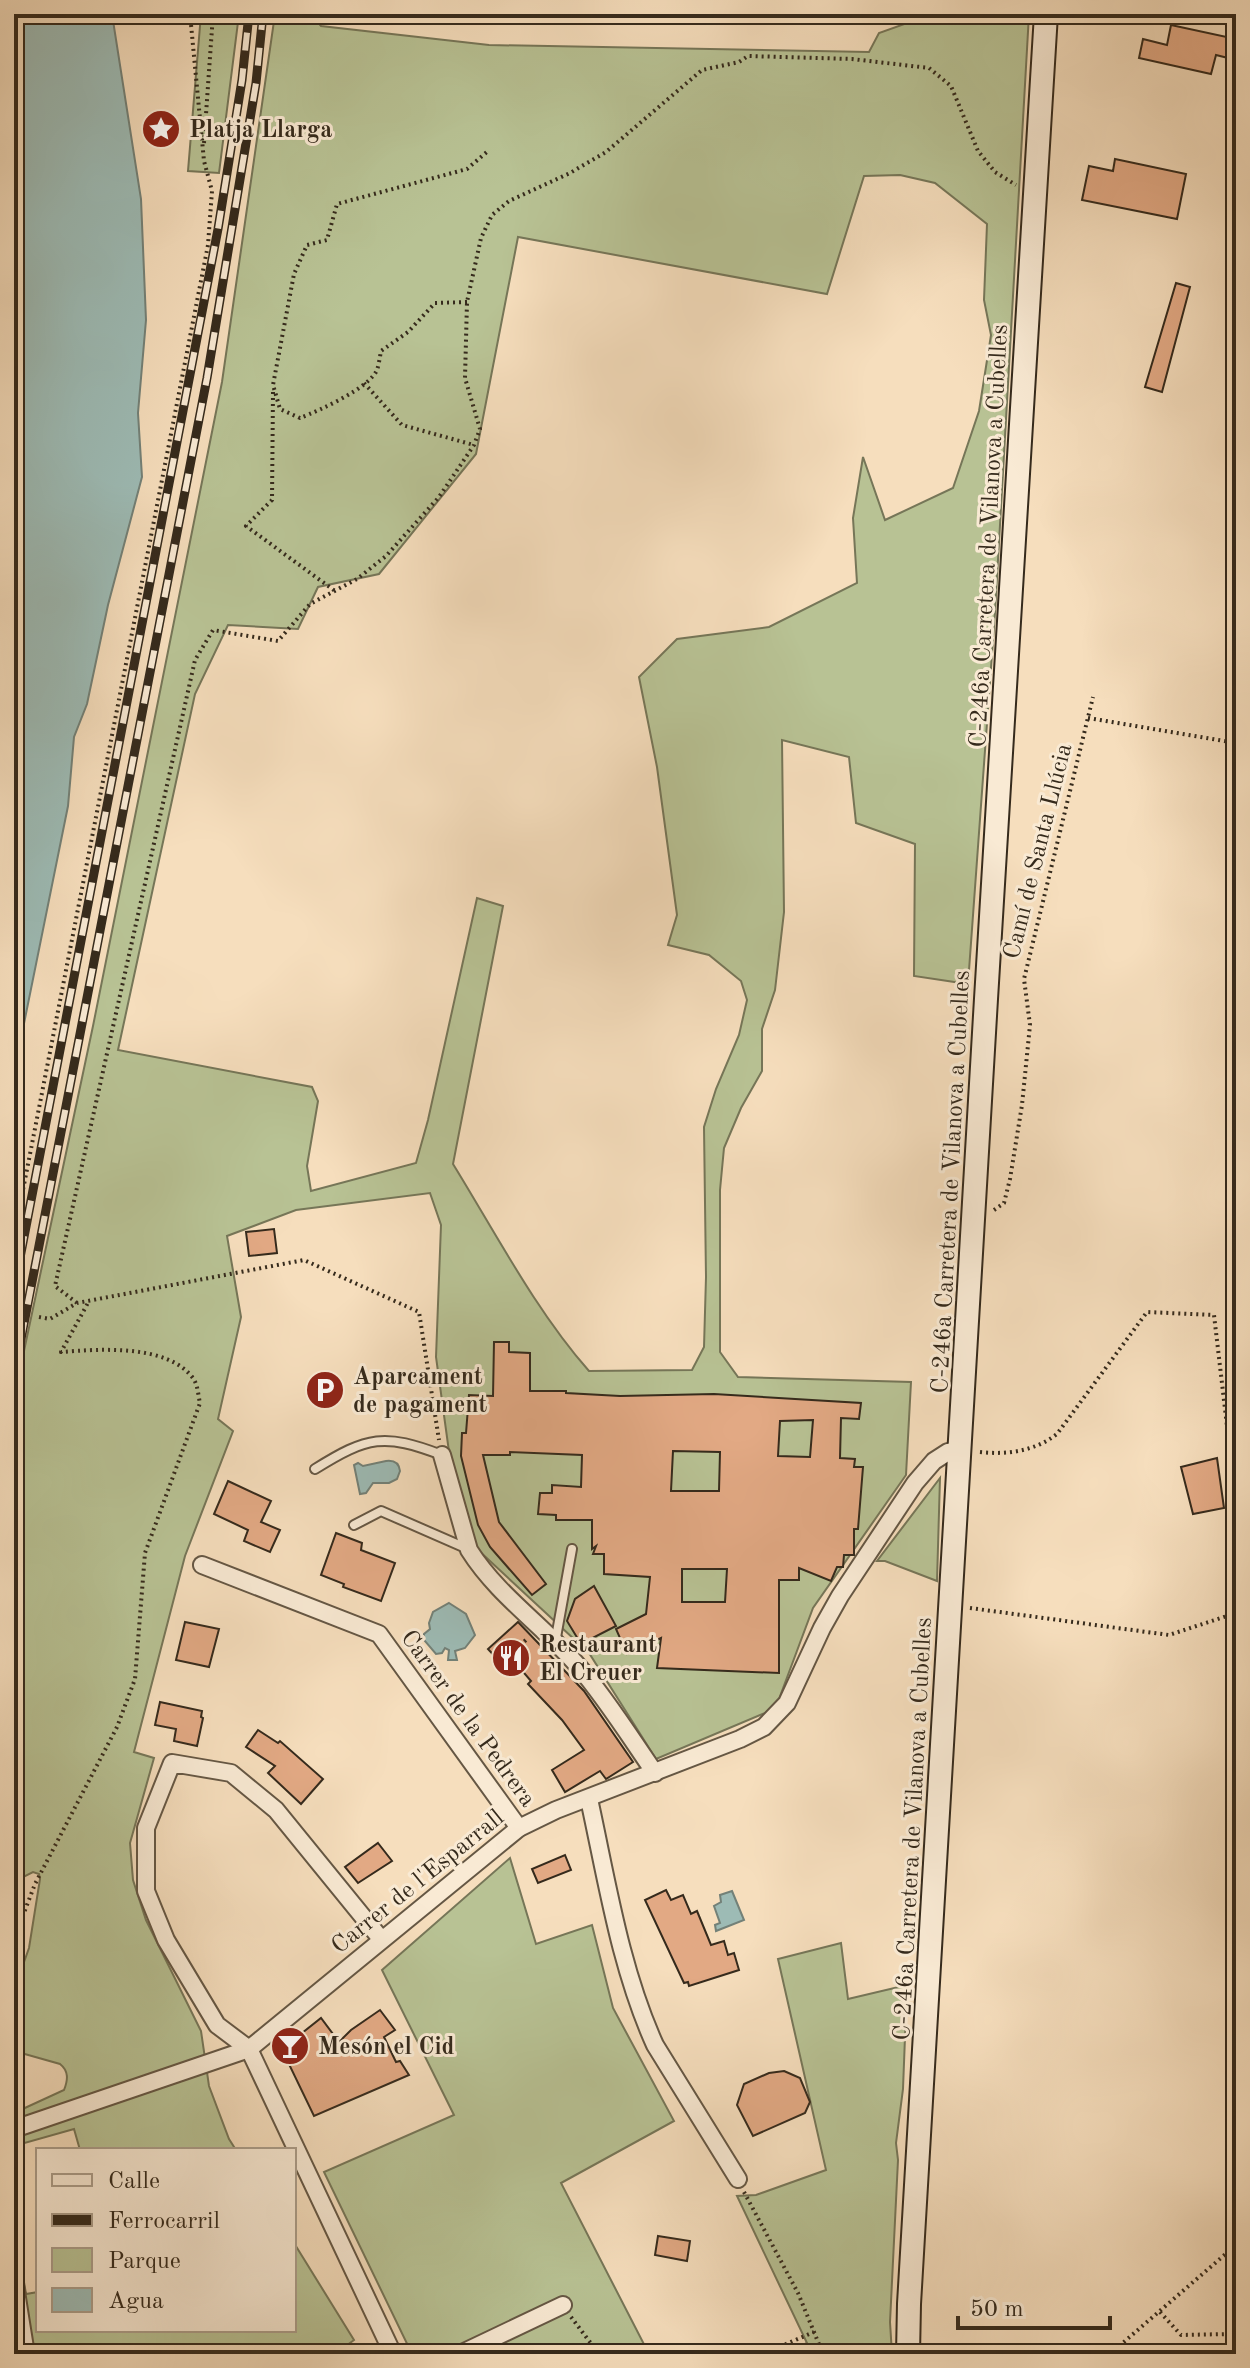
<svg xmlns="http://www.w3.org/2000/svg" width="1250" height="2368" font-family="'Old Standard TT',serif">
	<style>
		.green { fill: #b8c294; stroke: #767658; stroke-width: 2; fill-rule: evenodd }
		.water { fill: #9dbbb5; stroke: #738178; stroke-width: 2 }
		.building { fill: #e2a984; stroke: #352a1c; stroke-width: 2; fill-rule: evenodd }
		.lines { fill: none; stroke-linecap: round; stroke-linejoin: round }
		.lane-casing { stroke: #655744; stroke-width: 12 }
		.street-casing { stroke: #655744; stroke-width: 20 }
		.secondary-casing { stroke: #352a1c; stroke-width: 26 }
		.path { stroke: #352a1c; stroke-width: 4; stroke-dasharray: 2 4; stroke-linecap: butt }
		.lane { stroke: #f9ead4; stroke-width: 8 }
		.street { stroke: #f9ead4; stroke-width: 16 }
		.secondary { stroke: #f9ead4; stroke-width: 22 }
		.rail-casing { stroke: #352a1c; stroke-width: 9 }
		.rail { stroke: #f9ead4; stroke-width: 6; stroke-dasharray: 18; stroke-linecap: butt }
		.labels { text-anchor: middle; stroke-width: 6; stroke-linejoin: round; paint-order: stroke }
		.poi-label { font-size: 24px; font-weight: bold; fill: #352a1c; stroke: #f9ead4; text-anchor: start }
		.street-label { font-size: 24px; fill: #352a1c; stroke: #f9ead4 }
	</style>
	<rect width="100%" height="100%" fill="#f6debd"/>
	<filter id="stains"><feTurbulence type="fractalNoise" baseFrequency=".0025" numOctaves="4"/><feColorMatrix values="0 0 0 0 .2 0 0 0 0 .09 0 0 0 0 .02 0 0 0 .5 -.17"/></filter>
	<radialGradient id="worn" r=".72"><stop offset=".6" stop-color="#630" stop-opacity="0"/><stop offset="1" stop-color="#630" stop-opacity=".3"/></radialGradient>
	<g class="green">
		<polygon points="201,14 239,14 219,173 188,171"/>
		<path d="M275,14H311L321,26L489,45L869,52L879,33L913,21L916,14H1029L995,613L968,984L914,976L915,844L856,823L849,757L782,740L784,912L775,990L762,1029V1071L741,1108L724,1148L720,1190V1352L738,1377L911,1382L906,1475L813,1608L779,1699L765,1713L656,1759L589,1653L477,1549L450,1459L436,1357L441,1225L430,1193L296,1210L227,1236L241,1317L218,1419L233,1431L185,1556L134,1752L154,1758L130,1843L133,1880L146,1920L201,2031L209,2086L229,2139L236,2150H80L74,2129L14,2146V2113L64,2090C68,2080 69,2071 60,2064L14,2051V1990L29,1948L40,1879L39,1874L33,1872L23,1877L14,1886V1398L93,1026L222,382ZM900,175L935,183L987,224L984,300L991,335L979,411L953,488L885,520L863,457L853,518L857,583L769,627L677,639L639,677L657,767L677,915L668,945L709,955L741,981L747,1000L739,1035L716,1089L704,1127L706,1277L704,1347L692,1370L589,1371C536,1311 495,1232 453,1164L503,906L477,898L428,1120L416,1163L311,1191L307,1166L318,1101L312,1087L118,1050L195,694L228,625L298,629L318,587L379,574L476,454L518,237L827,294L864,176Z"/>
		<polygon points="940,1478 937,1581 885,1561 877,1561"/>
		<polygon points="510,1858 536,1944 592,1925 613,2008 674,2121 561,2183 649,2354 412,2354 324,2172 454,2115 382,1970"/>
		<polygon points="841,1943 848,1999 907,1985 903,2089 896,2143 898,2160 890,2322 892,2354 784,2354 807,2343 737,2196 756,2195 826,2170 778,1959"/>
		<polygon points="14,2223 26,2294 38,2292 38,2330 294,2330 294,2243 354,2340 335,2354 14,2354"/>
	</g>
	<g class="water">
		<polygon points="14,14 112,14 141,199 146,320 138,413 142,477 108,605 87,704 74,737 68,806 14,1073"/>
		<path d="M386,1461C394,1460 399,1463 400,1471L397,1479L389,1483H373L366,1493L360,1494L354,1465L358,1463L363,1466Z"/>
		<polygon points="449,1603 466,1614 475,1635 465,1648 455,1651 457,1660 448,1660 449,1650 445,1648 442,1653 436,1654 424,1640 424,1634 430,1629 429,1623 433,1612"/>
		<polygon points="732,1891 744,1920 716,1931 715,1925 720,1923 714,1906 721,1902 720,1895"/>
	</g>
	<g class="building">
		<polygon points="1171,25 1236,39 1236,60 1216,55 1211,74 1139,58 1143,39 1167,45"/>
		<polygon points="1115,159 1186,174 1177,219 1082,200 1089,166 1113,171"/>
		<polygon points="1176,283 1190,287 1162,392 1145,387"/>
		<polygon points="274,1229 277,1253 249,1256 246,1232"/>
		<path d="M494,1342H509V1352L530,1353V1391H566V1393L620,1396L714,1394L861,1403L859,1419L841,1418L840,1458L855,1459L854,1467H863L858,1529H854V1555H844L843,1567H837L831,1581L799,1568V1580H779V1673L657,1668L661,1638L627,1654L616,1629L646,1614L650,1577L604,1574V1554H593L596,1546L592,1549V1520H556V1515L538,1514L540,1493H552V1485L581,1487L582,1455L510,1452V1455H483L499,1522L546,1584L532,1595L490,1547L478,1525L461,1456L462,1433H466L469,1395L493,1396ZM813,1420L810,1457L778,1456L780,1421ZM673,1451L720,1452L719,1491H671ZM682,1569H727L725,1602H682Z"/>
		<polygon points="1217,1458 1224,1508 1193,1514 1181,1467"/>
		<polygon points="228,1481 271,1501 261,1522 280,1530 270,1552 244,1541 248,1530 214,1514"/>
		<polygon points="336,1533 362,1543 361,1550 395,1563 381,1601 343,1587 344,1584 321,1575"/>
		<polygon points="594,1586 616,1626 581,1644 567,1621 575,1599"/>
		<polygon points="185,1622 219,1629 209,1667 176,1660"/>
		<polygon points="518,1622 584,1691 633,1762 606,1779 600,1771 565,1792 552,1770 584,1750 562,1720 528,1684 531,1681 507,1653 499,1661 488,1649"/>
		<polygon points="160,1702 202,1711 201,1717 203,1718 197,1746 174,1741 176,1729 155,1725"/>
		<polygon points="258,1730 278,1743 280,1741 323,1779 301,1804 268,1773 275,1766 246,1747"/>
		<polygon points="378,1843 392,1861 358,1883 345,1867"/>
		<polygon points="565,1855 571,1870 538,1883 532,1869"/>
		<polygon points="666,1890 671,1900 683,1895 691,1914 697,1911 711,1945 724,1941 728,1955 734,1953 739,1970 689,1986 688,1982 684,1983 645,1900"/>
		<polygon points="380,2010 395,2030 384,2037 396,2062 400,2061 409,2075 314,2116 286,2058 292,2041 321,2018 339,2042 351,2030"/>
		<polygon points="784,2071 800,2078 810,2102 805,2113 753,2136 737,2105 744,2084 769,2073"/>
		<polygon points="658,2236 690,2241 687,2261 655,2255"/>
	</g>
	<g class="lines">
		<defs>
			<g id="lane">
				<path d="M315,1469C368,1436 384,1433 442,1455"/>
				<polyline points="354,1525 381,1511 468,1549"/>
				<polyline points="555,1643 572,1549"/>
			</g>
			<g id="street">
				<path d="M442,1455L469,1550C498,1596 544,1626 579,1667C607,1700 630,1737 655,1773"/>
				<polyline points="202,1565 379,1634 519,1828"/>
				<path d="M589,1799C607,1881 620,1968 655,2045L738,2179"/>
				<polyline points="381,1939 276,1810 231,1773 172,1763 146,1828 146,1891 166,1940 217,2025 249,2049 393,2354"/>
				<polyline points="14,2129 249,2049 519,1828 556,1810 740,1739 764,1727 787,1703 822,1628 840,1596 915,1483 934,1461 948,1452 960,1450"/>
				<polyline points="14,2279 26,2354"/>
				<polyline points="460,2354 563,2305"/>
			</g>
			<path id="secondary" d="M908,2354L909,2304C957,1541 996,777 1046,14"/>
		</defs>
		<use href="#lane" class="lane-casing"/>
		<use href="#street" class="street-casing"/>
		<use href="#secondary" class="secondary-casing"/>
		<g class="path">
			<polyline points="204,143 213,14"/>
			<path d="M467,302L435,303L408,332L381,351C380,356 379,364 377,370C368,389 320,410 300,418L280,409L273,385L294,274L307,245L327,240L337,204L467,169L488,151"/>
			<polyline points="364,383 402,425 474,445"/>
			<polyline points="273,392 272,500 246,526 335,591"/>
			<polyline points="1088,718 1236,743"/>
			<polyline points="994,1210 1004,1203 1010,1179 1022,1105 1030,1025 1024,979 1093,697"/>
			<polyline points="14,1224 21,1200 208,245 212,191 204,161 190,14"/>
			<polyline points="77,1303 55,1286 195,660 213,630 278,641 310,604 357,579 386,556 439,497 474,445 480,429 465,378 467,302 481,238 492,215 509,201 570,173 606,152 702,70 739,62 748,56 852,59 929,68 951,86 978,151 995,172 1016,185"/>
			<polyline points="39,1317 50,1319 77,1303 304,1260 419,1312 439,1440"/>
			<path d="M980,1452C1008,1455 1035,1451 1057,1434L1147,1312L1214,1315L1236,1503"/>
			<polyline points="970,1608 1169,1635 1236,1613"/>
			<polyline points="498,1666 528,1638"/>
			<path d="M14,1939L35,1884L117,1727L135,1679L145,1553L200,1403C198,1395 198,1385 193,1378C167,1344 101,1349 61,1352L89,1301"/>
			<polyline points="744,2192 798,2293 823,2354"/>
			<polyline points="1160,2312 1181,2335 1230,2334 1236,2337"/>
			<polyline points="571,2317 599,2354"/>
			<polyline points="763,2354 814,2332"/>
			<polyline points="1110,2354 1236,2245"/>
		</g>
		<use href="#lane" class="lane"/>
		<use href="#street" class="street"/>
		<use href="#secondary" class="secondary"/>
		<defs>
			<g id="rail">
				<polyline points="14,1289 218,229 242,80 249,14"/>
				<polyline points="14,1375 207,378 256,83 263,14"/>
			</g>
		</defs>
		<use href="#rail" class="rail-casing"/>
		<use href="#rail" class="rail"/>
	</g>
	<defs>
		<symbol id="sight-disc" viewBox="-11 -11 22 22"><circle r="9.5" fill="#8f2418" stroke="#f9ead4"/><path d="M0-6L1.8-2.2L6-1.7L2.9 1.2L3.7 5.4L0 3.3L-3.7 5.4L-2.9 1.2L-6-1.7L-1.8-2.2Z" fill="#fff"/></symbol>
		<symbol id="parking-disc" viewBox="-11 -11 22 22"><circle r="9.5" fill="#8f2418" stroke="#f9ead4"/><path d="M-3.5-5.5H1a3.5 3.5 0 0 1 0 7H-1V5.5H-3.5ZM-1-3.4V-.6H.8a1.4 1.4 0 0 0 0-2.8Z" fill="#fff"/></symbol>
		<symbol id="restaurant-disc" viewBox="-11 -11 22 22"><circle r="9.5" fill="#8f2418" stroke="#f9ead4"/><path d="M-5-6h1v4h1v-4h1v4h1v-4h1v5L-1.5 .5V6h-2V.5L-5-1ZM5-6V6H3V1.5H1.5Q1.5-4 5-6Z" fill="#fff"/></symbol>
		<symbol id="bar-disc" viewBox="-11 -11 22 22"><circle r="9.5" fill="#8f2418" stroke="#f9ead4"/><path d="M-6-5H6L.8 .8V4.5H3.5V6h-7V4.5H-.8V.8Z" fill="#fff"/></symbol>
	</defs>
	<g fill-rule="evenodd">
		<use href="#sight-disc" x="139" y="107" width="44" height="44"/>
		<use href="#parking-disc" x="303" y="1368" width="44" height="44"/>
		<use href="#restaurant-disc" x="489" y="1636" width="44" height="44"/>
		<use href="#bar-disc" x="268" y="2024" width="44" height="44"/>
	</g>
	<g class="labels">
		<g class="poi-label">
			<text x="189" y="137">Platja Llarga</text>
			<text x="353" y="1384">Aparcament<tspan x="353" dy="28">de pagament</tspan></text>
			<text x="539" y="1652">Restaurant<tspan x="539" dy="28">El Creuer</tspan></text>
			<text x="318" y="2054">Mesón el Cid</text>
		</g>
		<g class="street-label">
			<text transform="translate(988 536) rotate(-87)" y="8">C-246a Carretera de Vilanova a Cubelles</text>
			<text transform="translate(1037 851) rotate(-76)" y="8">Camí de Santa Llúcia</text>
			<text transform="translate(950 1182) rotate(-87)" y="8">C-246a Carretera de Vilanova a Cubelles</text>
			<text transform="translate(469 1718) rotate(54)" y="8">Carrer de la Pedrera</text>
			<text transform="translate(912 1829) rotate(-87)" y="8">C-246a Carretera de Vilanova a Cubelles</text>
			<text transform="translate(417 1881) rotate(-39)" y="8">Carrer de l'Esparrall</text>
		</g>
	</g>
	<rect width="1250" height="2368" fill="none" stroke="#f6debd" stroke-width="48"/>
	<rect x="16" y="16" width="1218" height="2336" fill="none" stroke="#352a1c" stroke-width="4"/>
	<rect x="24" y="24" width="1202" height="2320" fill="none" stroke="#352a1c" stroke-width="2"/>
	<rect x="36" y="2148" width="260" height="184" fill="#f9ead4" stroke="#ab9d8a" stroke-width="2"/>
	<rect x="52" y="2174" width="40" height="12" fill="#f9ead4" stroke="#ab9d8a" stroke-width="2"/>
	<text x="108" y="2188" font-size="24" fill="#352a1c">Calle</text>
	<rect x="52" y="2214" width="40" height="12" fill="#352a1c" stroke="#ab9d8a" stroke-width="2"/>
	<text x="108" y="2228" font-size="24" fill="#352a1c">Ferrocarril</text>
	<rect x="52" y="2248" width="40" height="24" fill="#b8c294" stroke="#ab9d8a" stroke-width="2"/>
	<text x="108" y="2268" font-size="24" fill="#352a1c">Parque</text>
	<rect x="52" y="2288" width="40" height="24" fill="#9dbbb5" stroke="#ab9d8a" stroke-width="2"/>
	<text x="108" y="2308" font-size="24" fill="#352a1c">Agua</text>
	<path d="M958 2316v12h152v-12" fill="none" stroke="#352a1c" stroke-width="4"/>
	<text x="970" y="2316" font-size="24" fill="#352a1c" stroke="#f9ead4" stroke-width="6" paint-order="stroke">50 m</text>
	<rect width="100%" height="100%" filter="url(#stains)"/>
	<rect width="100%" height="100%" fill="url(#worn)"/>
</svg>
